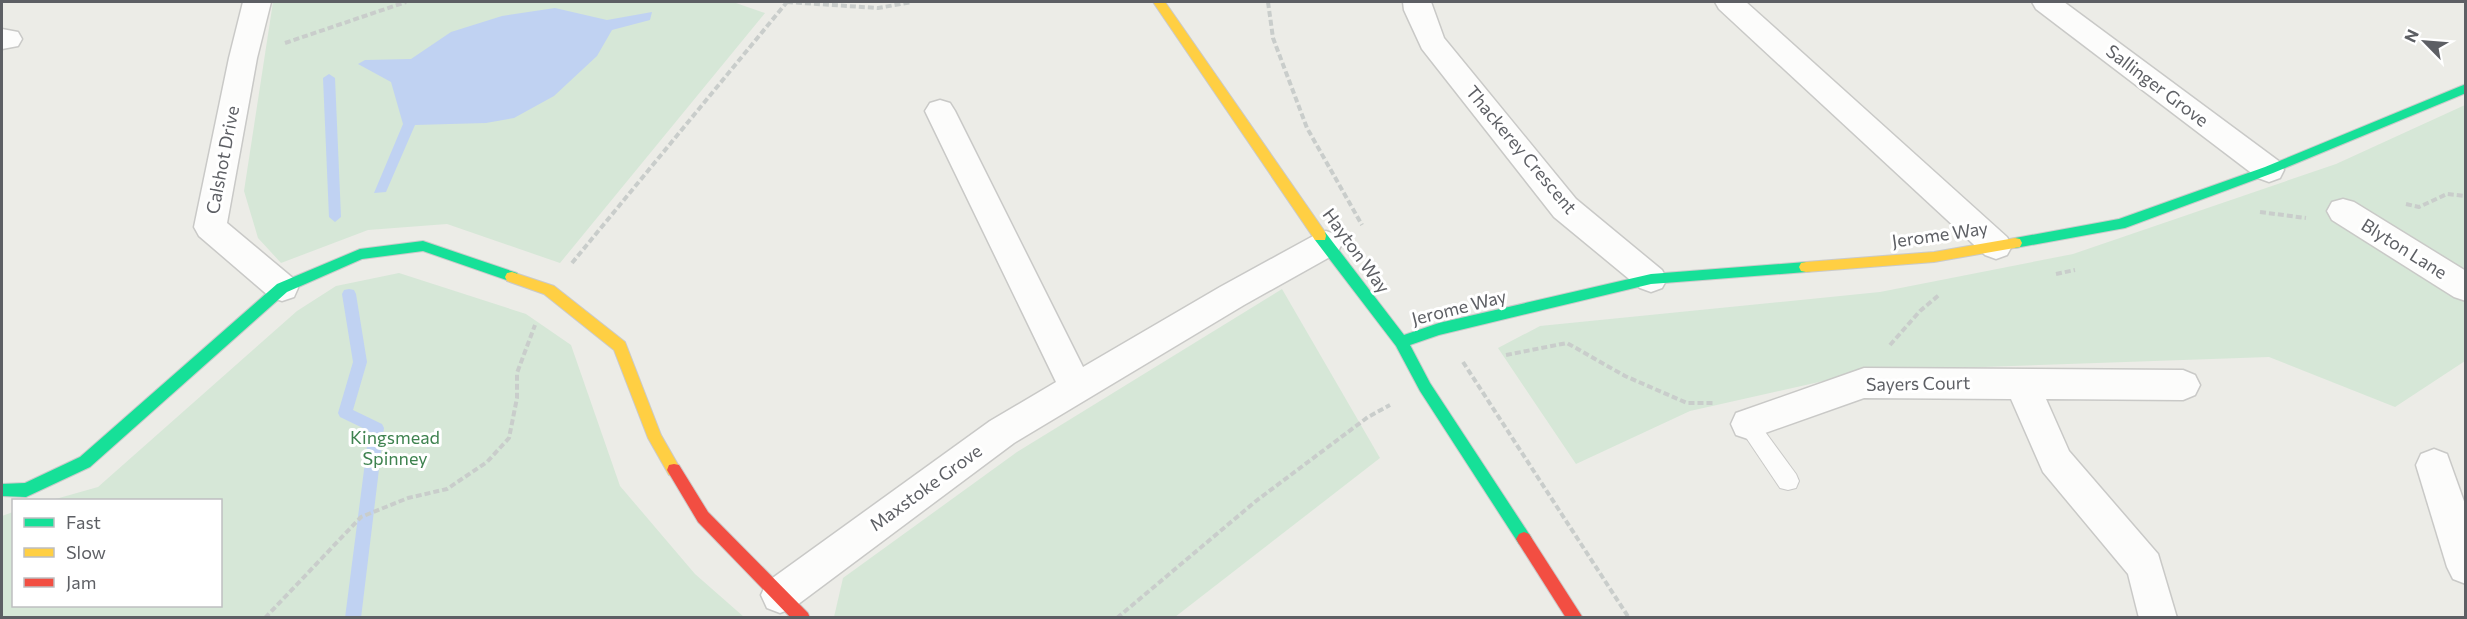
<svg xmlns="http://www.w3.org/2000/svg" width="2467" height="619" font-family="Commissioner,sans-serif">
	<style>
		.green { fill: #d6e7d7 }
		.water { fill: #c0d2f2 }
		.lines { fill: none; stroke-linecap: round; stroke-linejoin: round }
		.stream { fill: #c0d2f2; fill-rule: evenodd }
		.lane-casing { stroke: #c9c9c7; stroke-width: 2 }
		.street-casing { stroke: #c9c9c7; stroke-width: 3 }
		.fast-casing { stroke: #cacaca; stroke-width: 2 }
		.slow-casing { stroke: #cacaca; stroke-width: 2 }
		.jam-casing { stroke: #cacaca; stroke-width: 2 }
		.path { stroke: #c9cdcb; stroke-width: 4; stroke-dasharray: 6 3; stroke-linecap: butt }
		.lane { fill: #fcfcfb; fill-rule: evenodd }
		.street { fill: #fcfcfb; fill-rule: evenodd }
		.fast { fill: #16e098; fill-rule: evenodd }
		.slow { fill: #ffcf43; fill-rule: evenodd }
		.jam { fill: #f24e42; fill-rule: evenodd }
		.labels { text-anchor: middle; stroke-width: 6; stroke-linejoin: round; paint-order: stroke }
		.street-label { font-size: 18px; fill: #5d5f64; stroke: #fff }
		.park-label { font-size: 18px; fill: #3e824f; stroke: #fff }
	</style>
	<rect width="100%" height="100%" fill="#ecece7"/>
	<g class="green">
		<polygon points="273,2 733,2 765,13 560,263 447,224 368,230 281,263 258,238 244,191"/>
		<polygon points="2465,105 2465,361 2395,407 2269,357 1868,371 1690,411 1576,464 1498,348 1540,326 1880,292 2073,254 2336,164"/>
		<polygon points="399,273 526,314 571,345 620,486 695,574 744,617 2,617 2,516 13,512 14,606 220,606 220,500 52,500 98,487 297,311 336,286"/>
		<polygon points="1282,289 1380,458 1175,617 834,617 843,578 1017,452"/>
	</g>
	<polygon class="water" points="555,8 607,20 652,12 650,20 612,30 597,56 554,96 514,118 486,123 415,125 386,192 374,193 403,124 391,82 358,64 365,60 411,59 451,32 502,16"/>
	<g class="lines">
		<g class="stream">
			<polygon points="329,74 335,78 341,217 335,222 329,217 323,78"/>
			<polygon points="349,289 354,290 356,294 367,362 353,410 382,424 384,428 361,618 345,618 369,431 340,417 338,413 353,362 342,294 344,290"/>
		</g>
		<defs>
			<polygon id="lane" points="1748,415 1755,418 1796,474 1799,481 1796,488 1788,490 1780,488 1741,430 1738,424 1741,418"/>
			<g id="street">
				<polygon points="243,2 271,2 257,58 227,223 294,279 298,288 294,297 282,301 270,297 199,236 194,227 229,58"/>
				<polygon points="1403,2 1431,2 1444,38 1576,199 1662,270 1667,279 1662,288 1651,292 1640,288 1554,217 1422,49 1404,10"/>
				<polygon points="1715,2 1746,2 2007,237 2012,246 2007,255 1996,259 1985,255 1719,9"/>
				<polygon points="2032,2 2064,2 2280,162 2284,170 2280,178 2269,182 2258,178 2036,9"/>
				<polygon points="2,29 18,32 22,39 18,46 2,49"/>
				<polygon points="940,100 950,103 955,111 1083,367 1220,287 1315,235 1326,231 1337,235 1342,244 1337,253 1244,305 1014,443 793,608 780,613 767,608 761,595 767,582 990,421 1056,382 925,111 930,103"/>
				<polygon points="2343,199 2354,202 2466,271 2466,301 2454,297 2332,220 2327,211 2332,202"/>
				<polygon points="1864,368 2183,370 2195,375 2200,385 2195,395 2183,400 2046,399 2069,451 2158,554 2177,618 2139,618 2128,574 2043,472 2011,399 1864,398 1748,439 1736,435 1731,424 1736,413"/>
				<polygon points="2434,449 2447,454 2466,507 2466,584 2453,579 2447,567 2416,465 2421,454"/>
			</g>
			<g id="fast">
				<polygon points="2466,84 2466,93 2273,173 2125,228 2015,248 2008,243 2015,238 2119,219 2265,167"/>
				<polygon points="1320,231 1325,232 1404,335 1439,323 1651,274 1806,262 1811,263 1813,267 1811,271 1806,272 1651,284 1439,335 1410,345 1430,383 1529,534 1532,539 1529,544 1524,546 1519,544 1420,391 1396,346 1315,240 1314,236 1315,232"/>
				<polygon points="423,241 517,273 519,277 517,281 512,282 423,251 362,259 287,292 90,467 26,497 2,496 2,484 25,483 80,457 277,284 360,249"/>
			</g>
			<g id="slow">
				<polygon points="1153,2 1165,2 1325,232 1326,236 1325,240 1315,240"/>
				<polygon points="2015,238 2020,239 2022,243 2020,247 1934,262 1806,272 1801,271 1799,267 1801,263 1806,262 1934,252"/>
				<polygon points="512,272 554,286 625,342 661,435 681,470 679,475 674,476 669,475 648,438 614,350 544,294 507,281 505,277 507,273"/>
			</g>
			<g id="jam">
				<polygon points="674,464 679,465 708,512 808,613 810,618 791,618 698,522 667,470 669,465"/>
				<polygon points="1524,532 1529,534 1583,618 1566,618 1519,544 1516,539 1519,534"/>
			</g>
		</defs>
		<use href="#lane" class="lane-casing"/>
		<use href="#street" class="street-casing"/>
		<use href="#fast" class="fast-casing"/>
		<use href="#slow" class="slow-casing"/>
		<use href="#jam" class="jam-casing"/>
		<g class="path">
			<polyline points="787,2 878,8 912,2"/>
			<polyline points="1268,2 1273,38 1307,128 1362,225"/>
			<polyline points="285,43 406,2"/>
			<polyline points="2406,204 2419,207 2447,194 2466,196"/>
			<polyline points="2260,212 2306,218"/>
			<polyline points="572,263 787,2"/>
			<polyline points="2056,274 2075,270"/>
			<polyline points="1890,345 1920,311 1939,295"/>
			<polyline points="1506,355 1567,343 1625,376 1687,403 1714,403"/>
			<polyline points="1463,362 1629,618"/>
			<polyline points="265,618 361,517 408,498 447,489 487,462 509,438 517,398 517,373 535,325"/>
			<polyline points="1117,618 1256,501 1368,417 1390,405"/>
		</g>
		<use href="#lane" class="lane"/>
		<use href="#street" class="street"/>
		<use href="#fast" class="fast"/>
		<use href="#slow" class="slow"/>
		<use href="#jam" class="jam"/>
	</g>
	<g class="labels">
		<g class="street-label">
			<text transform="translate(2157 86) rotate(37)" y="6">Sallinger Grove</text>
			<text transform="translate(1521 150) rotate(50)" y="6">Thackerey Crescent</text>
			<text transform="translate(223 160) rotate(-79)" y="6">Calshot Drive</text>
			<text transform="translate(1940 235) rotate(-8)" y="6">Jerome Way</text>
			<text transform="translate(2404 249) rotate(32)" y="6">Blyton Lane</text>
			<text transform="translate(1356 251) rotate(54)" y="6">Hayton Way</text>
			<text transform="translate(1459 308) rotate(-14)" y="6">Jerome Way</text>
			<text transform="translate(1918 384) rotate(-1)" y="6">Sayers Court</text>
			<text transform="translate(926 488) rotate(-36)" y="6">Maxstoke Grove</text>
		</g>
		<g class="park-label">
			<text x="395" y="444">Kingsmead<tspan x="395" dy="21">Spinney</tspan></text>
		</g>
	</g>
	<rect width="2467" height="619" fill="none" stroke="#5d5f64" stroke-width="6"/>
	<rect x="12" y="499" width="210" height="108" fill="#ffffff" stroke="#bebfc1" stroke-width="1.5"/>
	<rect x="24" y="518" width="30" height="9" fill="#16e098" stroke="#bebfc1" stroke-width="1.5"/>
	<text x="66" y="529" font-size="18" fill="#5d5f64">Fast</text>
	<rect x="24" y="548" width="30" height="9" fill="#ffcf43" stroke="#bebfc1" stroke-width="1.5"/>
	<text x="66" y="559" font-size="18" fill="#5d5f64">Slow</text>
	<rect x="24" y="578" width="30" height="9" fill="#f24e42" stroke="#bebfc1" stroke-width="1.5"/>
	<text x="66" y="589" font-size="18" fill="#5d5f64">Jam</text>
	<g transform="translate(2425 42) rotate(295)" stroke="#ffffff" stroke-width="4.5" paint-order="stroke">
	<path d="M0-4.5L10 22L0 15L-10 22Z" fill="#5d5f64"/>
	<text y="-9" font-size="16" font-weight="bold" text-anchor="middle" fill="#5d5f64">N</text>
	</g>
</svg>
